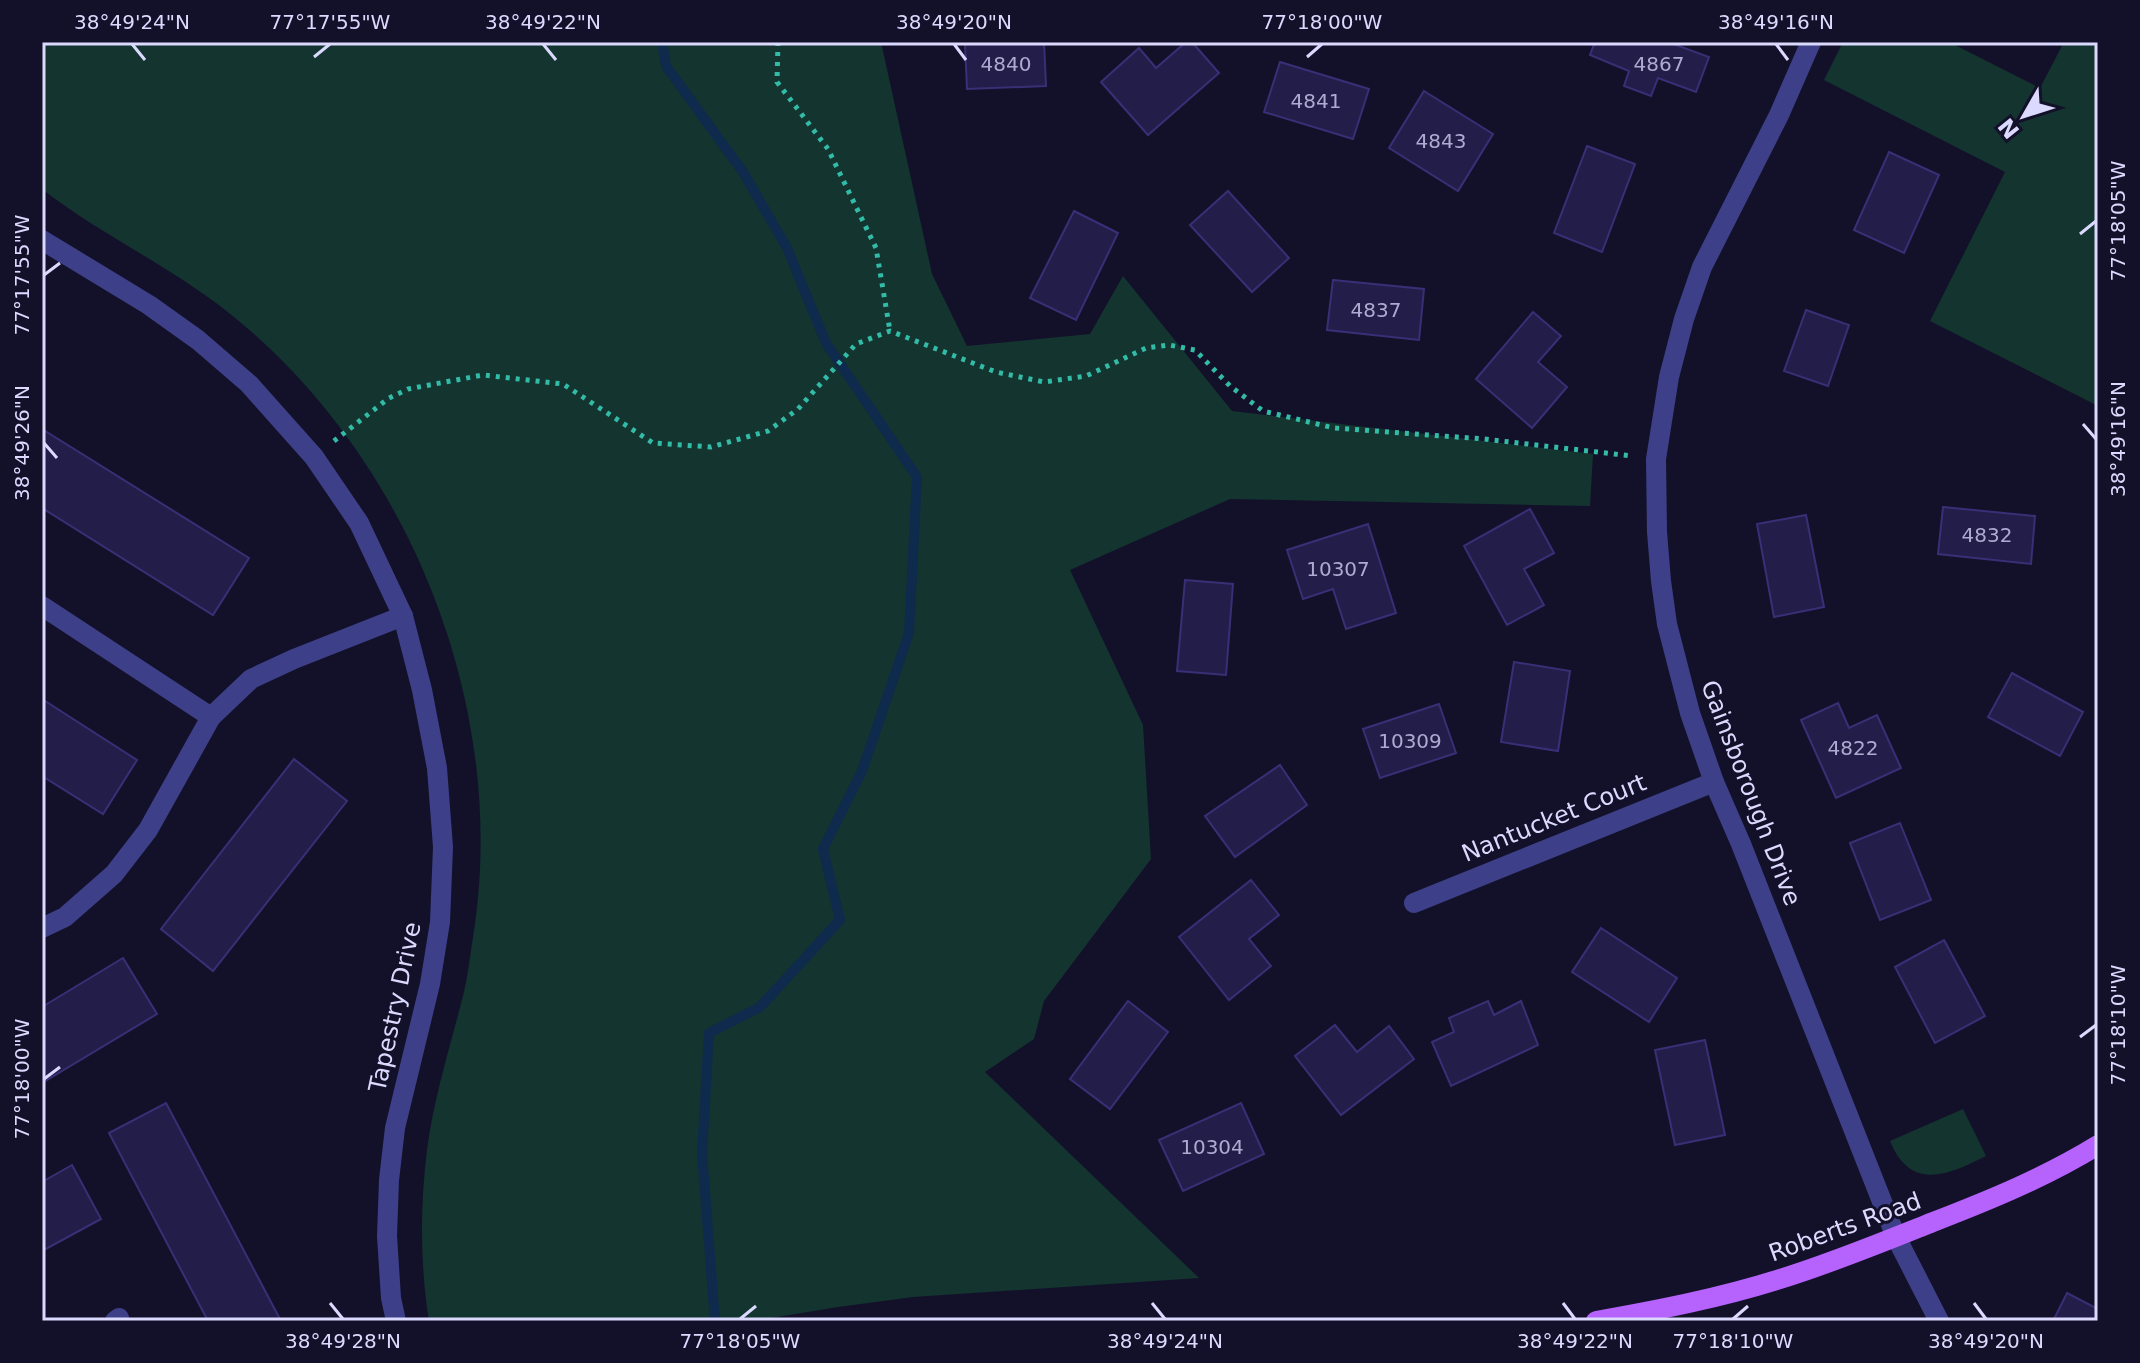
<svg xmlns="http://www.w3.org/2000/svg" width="2140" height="1363" font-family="'DejaVu Sans',sans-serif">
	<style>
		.green { fill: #143430 }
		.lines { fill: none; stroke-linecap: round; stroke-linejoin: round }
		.stream { stroke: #0e2a4c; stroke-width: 10 }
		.building { fill: #231d4a; stroke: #383076; stroke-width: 2 }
		.path { stroke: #32bba7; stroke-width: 5; stroke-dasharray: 4 6; stroke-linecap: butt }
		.minor { stroke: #3d4088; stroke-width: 20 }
		.major { stroke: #b663fd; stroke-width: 20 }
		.ticks { fill: none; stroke: #dbdafe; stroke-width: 3 }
		.labels { text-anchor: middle; stroke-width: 6; stroke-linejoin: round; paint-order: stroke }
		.number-label { font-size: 20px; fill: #adabd1 }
		.street-label { font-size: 24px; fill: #dbdafe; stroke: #13112a }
		.neatline { fill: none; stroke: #dbdafe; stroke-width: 3 }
		.ticks-label { font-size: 20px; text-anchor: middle; fill: #dbdafe }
	</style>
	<rect width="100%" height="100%" fill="#13112a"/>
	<g class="green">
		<path d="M42,42H881L932,274L967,346L1090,334L1123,276L1232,411L1593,454L1590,506L1230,499L1070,570L1143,725L1151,859L1044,1001L1034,1039L985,1072L1199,1278L913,1297L838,1307L753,1321H429C420,1265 420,1206 427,1150C434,1097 450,1047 463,996C468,976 470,956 473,937C510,709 410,457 229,313C170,266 101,235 42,189Z"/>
		<polygon points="1843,42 1949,42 2040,88 2064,42 2098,42 2098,406 1930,321 2005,172 1824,80"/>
		<path d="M1963,1109L1986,1156C1948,1175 1911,1192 1890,1141Z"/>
	</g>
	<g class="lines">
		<polyline class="stream" points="662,42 666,66 743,172 787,248 826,343 917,477 909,633 862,771 823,849 840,920 760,1007 709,1033 702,1153 715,1321"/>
	</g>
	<g class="building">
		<polygon points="1044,42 1046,86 967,89 965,43"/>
		<polygon points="1186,42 1192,42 1219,73 1148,135 1101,82 1139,48 1156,68"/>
		<polygon points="1595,42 1668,42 1709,57 1696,92 1658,78 1651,96 1624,86 1629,71 1590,55"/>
		<polygon points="1280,62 1369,89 1353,139 1264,112"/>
		<polygon points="1424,91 1493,134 1458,191 1389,148"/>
		<polygon points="1587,146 1635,164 1602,252 1554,233"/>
		<polygon points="1889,152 1939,175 1904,253 1854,230"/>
		<polygon points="1228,191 1289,258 1252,292 1190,225"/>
		<polygon points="1074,211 1118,233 1076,320 1030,298"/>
		<polygon points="1333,280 1424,289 1419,340 1327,330"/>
		<polygon points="1806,310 1849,325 1828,386 1784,371"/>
		<polygon points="1533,312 1561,336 1538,362 1567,387 1532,428 1476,379"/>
		<polygon points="42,429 249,558 213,615 42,508"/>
		<polygon points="1943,507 2035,516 2031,564 1938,554"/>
		<polygon points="1530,509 1554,553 1524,569 1544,605 1507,625 1464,546"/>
		<polygon points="1806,515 1824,607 1774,617 1757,524"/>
		<polygon points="1368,524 1396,613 1346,629 1333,589 1303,599 1287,550"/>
		<polygon points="1185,580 1233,584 1226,675 1177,671"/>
		<polygon points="1514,662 1570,671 1558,751 1501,742"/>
		<polygon points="2012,673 2083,712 2060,756 1988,717"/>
		<polygon points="42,699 137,760 103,814 42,776"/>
		<polygon points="1838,703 1849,728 1877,715 1901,768 1836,798 1801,720"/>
		<polygon points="1439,704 1456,753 1380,778 1363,729"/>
		<polygon points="294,759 347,801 213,971 161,929"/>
		<polygon points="1280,765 1307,805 1235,857 1205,816"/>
		<polygon points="1900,823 1931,900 1880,920 1850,843"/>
		<polygon points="1251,880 1279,915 1249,939 1271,966 1229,1000 1179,937"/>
		<polygon points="1601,928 1677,978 1649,1022 1572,972"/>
		<polygon points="1944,940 1985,1016 1935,1043 1895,967"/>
		<polygon points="123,958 157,1014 42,1083 42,1007"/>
		<polygon points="1128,1001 1168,1032 1110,1109 1070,1079"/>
		<polygon points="1488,1001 1494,1015 1521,1001 1538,1045 1451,1086 1432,1042 1454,1032 1449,1018"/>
		<polygon points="1335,1025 1357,1052 1389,1026 1414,1059 1341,1115 1295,1056"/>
		<polygon points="1705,1040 1725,1135 1675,1145 1655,1050"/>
		<polygon points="166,1103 281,1321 208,1321 109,1133"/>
		<polygon points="1241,1103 1264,1154 1183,1191 1159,1140"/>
		<polygon points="72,1165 101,1219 42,1251 42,1182"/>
		<polygon points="2067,1293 2098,1309 2098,1321 2053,1321"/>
	</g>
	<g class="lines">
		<g class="path">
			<polyline points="778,42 777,82 828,149 876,248 890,331"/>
			<polyline points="334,441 389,398 408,389 483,375 563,384 653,443 711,447 768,431 798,409 856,344 890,331 996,372 1044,382 1086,376 1146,348 1169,345 1195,350 1230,386 1263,411 1334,428 1484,439 1632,456"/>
		</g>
		<g class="minor">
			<polyline points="1811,42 1779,115 1702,267 1684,319 1669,377 1656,459 1657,532 1661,581 1667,624 1690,713 1714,782 1741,844 1896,1237 1939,1321"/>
			<polyline points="42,240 149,305 198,340 249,384 314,457 359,523 403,616 422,690 437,768 443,847 440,922 430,984 395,1128 389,1180 387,1236 391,1298 396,1321"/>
			<polyline points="42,606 211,717"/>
			<polyline points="1414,903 1714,782"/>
			<polyline points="42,928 65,917 114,874 148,830 211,717 251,679 294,659 403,616"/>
			<polyline points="115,1321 119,1318"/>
		</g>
		<path class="major" d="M1596,1321C1658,1310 1720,1298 1780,1279C1832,1263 1883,1242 1933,1222C1990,1200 2046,1177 2098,1145"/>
	</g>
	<path class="ticks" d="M132,44L145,60M543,44L556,60M954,44L966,60M1776,44L1788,60M314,57L330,44M1307,57L1322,44M2080,234L2096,221M44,275L60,263M2083,424L2096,439M44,443L57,458M2080,1037L2096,1025M44,1079L60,1067M330,1303L343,1319M1152,1303L1165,1319M1563,1303L1575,1319M1974,1303L1986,1319M740,1319L756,1306M1733,1319L1748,1306"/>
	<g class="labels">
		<g class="number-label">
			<text x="1006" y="71">4840</text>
			<text x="1659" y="71">4867</text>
			<text x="1316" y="108">4841</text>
			<text x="1441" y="148">4843</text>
			<text x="1376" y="317">4837</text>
			<text x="1987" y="542">4832</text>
			<text x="1338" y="576">10307</text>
			<text x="1410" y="748">10309</text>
			<text x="1853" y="755">4822</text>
			<text x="1212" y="1154">10304</text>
		</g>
		<g class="street-label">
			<text transform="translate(1751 793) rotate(69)" y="8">Gainsborough Drive</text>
			<text transform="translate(1554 818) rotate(-22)" y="8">Nantucket Court</text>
			<text transform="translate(395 1007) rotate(-78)" y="8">Tapestry Drive</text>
			<text transform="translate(1845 1227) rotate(-20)" y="8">Roberts Road</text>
		</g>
	</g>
	<rect width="2140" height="1363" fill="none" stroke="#13112a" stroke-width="88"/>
	<g transform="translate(2024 116) rotate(231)" stroke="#13112a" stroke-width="6" paint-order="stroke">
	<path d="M0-6L14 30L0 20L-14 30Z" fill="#dbdafe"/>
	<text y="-12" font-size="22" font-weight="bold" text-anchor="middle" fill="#dbdafe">N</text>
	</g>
	<rect x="44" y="44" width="2052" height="1275" class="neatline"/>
	<g class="ticks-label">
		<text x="132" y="29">38°49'24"N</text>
		<text x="330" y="29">77°17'55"W</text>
		<text x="543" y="29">38°49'22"N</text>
		<text x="954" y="29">38°49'20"N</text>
		<text x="1322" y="29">77°18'00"W</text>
		<text x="1776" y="29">38°49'16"N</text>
		<text transform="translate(2118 221) rotate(-90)" y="7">77°18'05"W</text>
		<text transform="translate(22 275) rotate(-90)" y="7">77°17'55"W</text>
		<text transform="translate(2118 439) rotate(-90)" y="7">38°49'16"N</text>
		<text transform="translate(22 443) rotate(-90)" y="7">38°49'26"N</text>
		<text transform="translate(2118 1025) rotate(-90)" y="7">77°18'10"W</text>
		<text transform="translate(22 1079) rotate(-90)" y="7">77°18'00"W</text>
		<text x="343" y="1348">38°49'28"N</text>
		<text x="740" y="1348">77°18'05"W</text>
		<text x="1165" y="1348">38°49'24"N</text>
		<text x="1575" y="1348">38°49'22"N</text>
		<text x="1733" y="1348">77°18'10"W</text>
		<text x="1986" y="1348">38°49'20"N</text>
	</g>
</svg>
